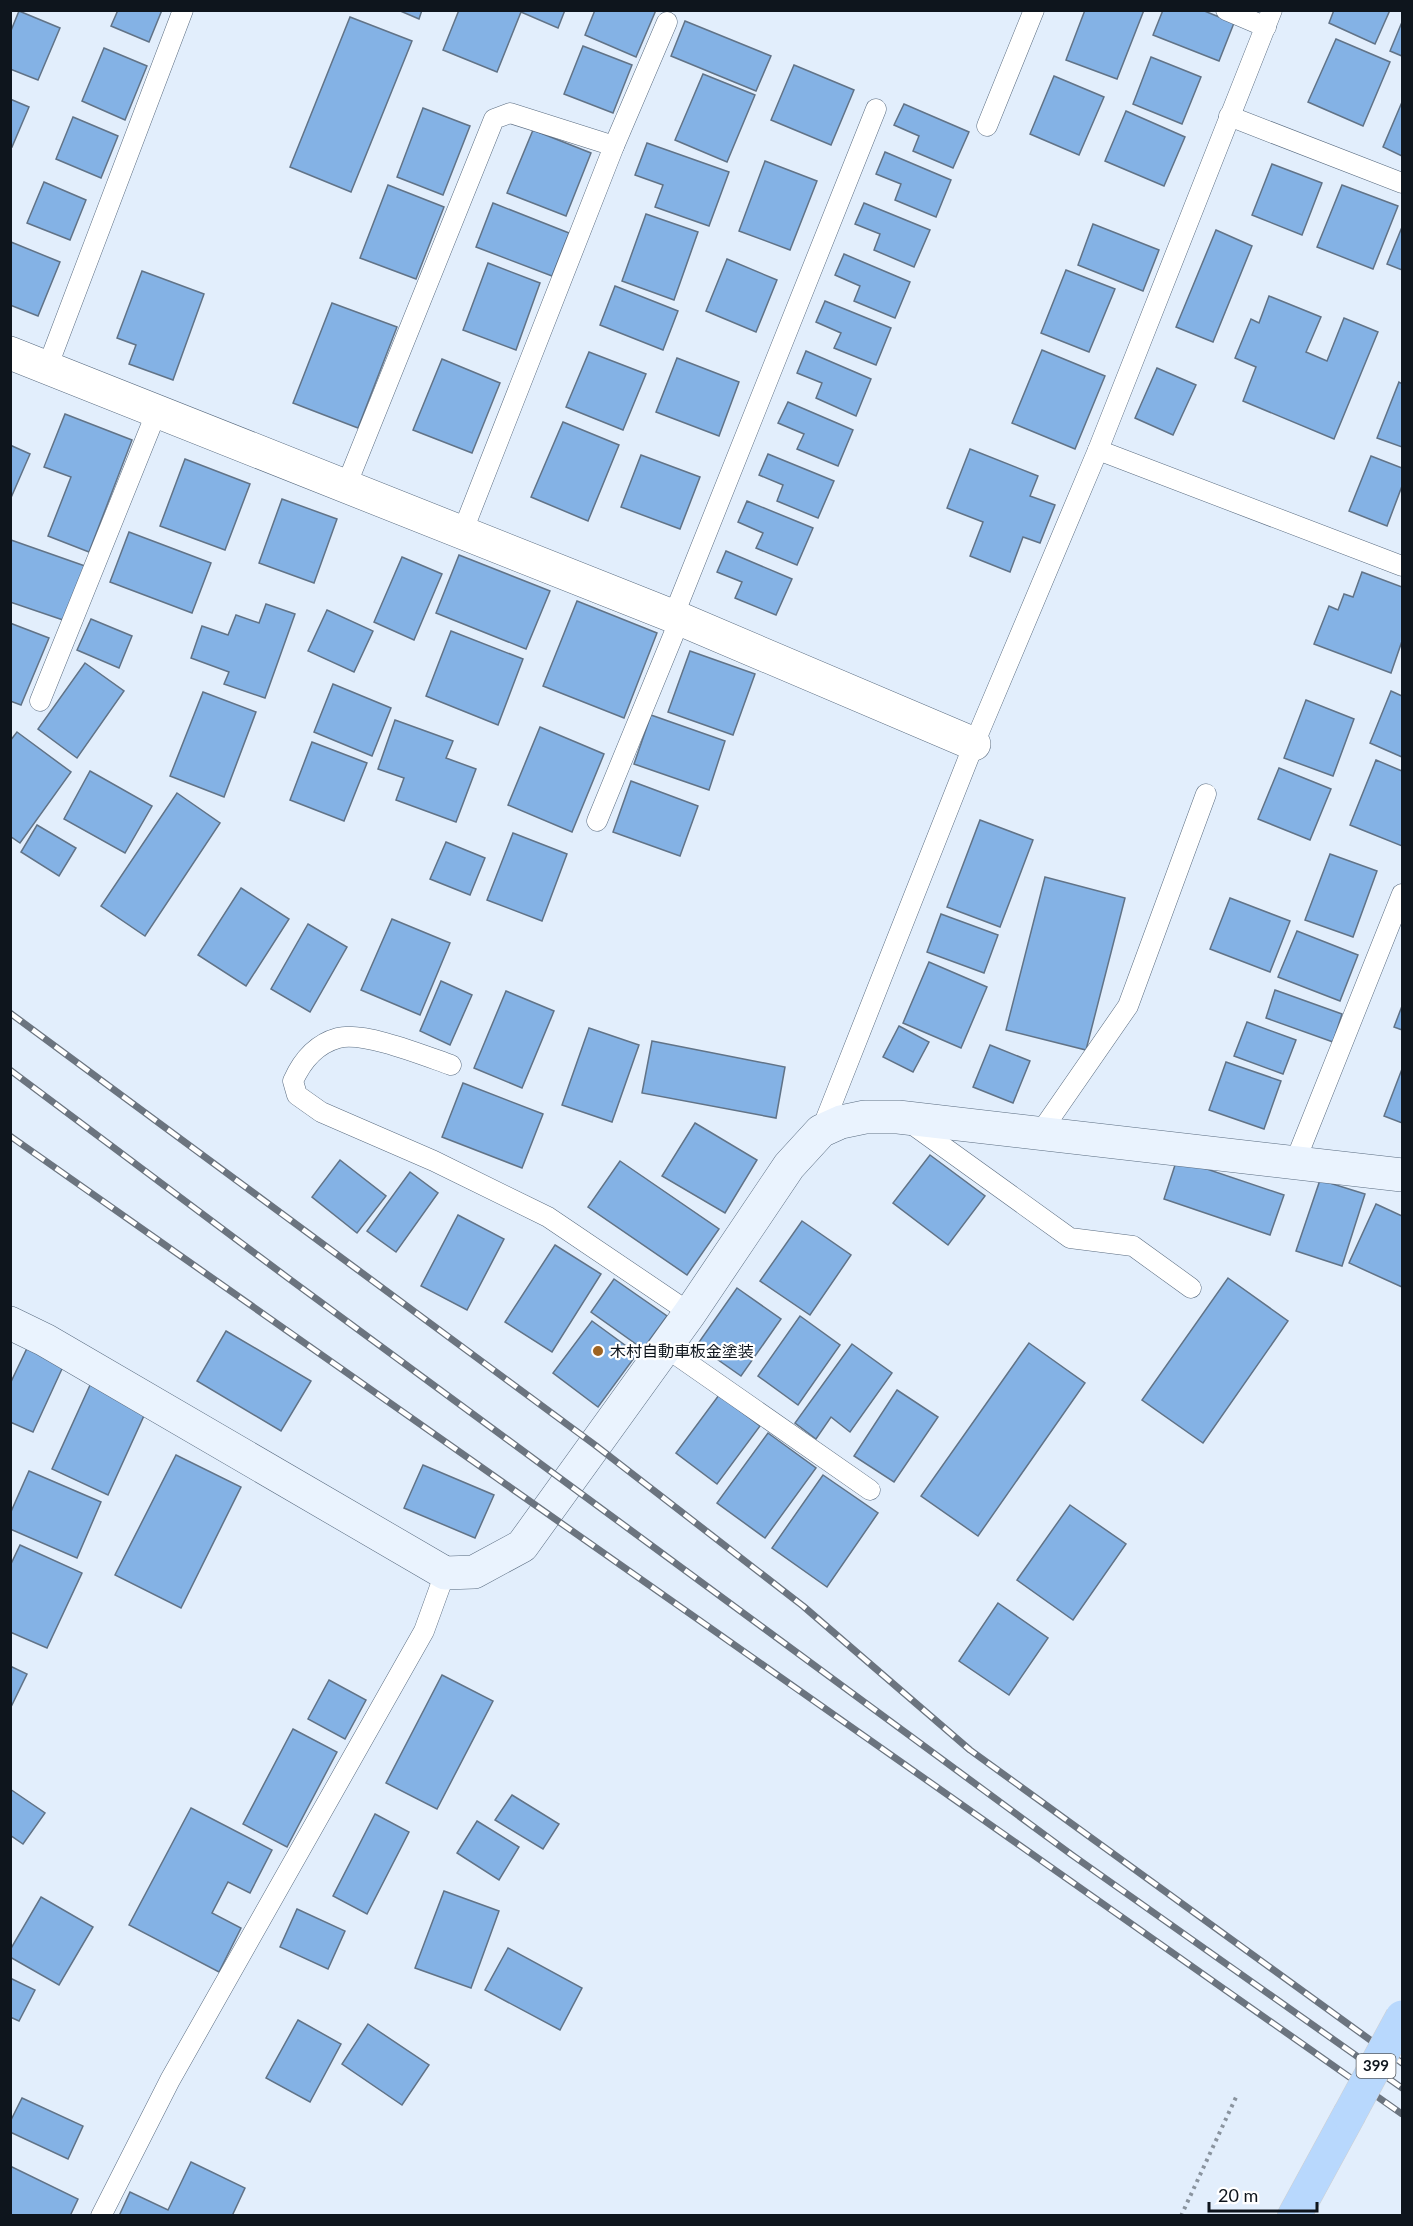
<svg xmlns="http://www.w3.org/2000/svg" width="1413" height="2226" font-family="Lato,'Noto Sans JP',sans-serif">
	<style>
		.building { fill: #84b2e5; stroke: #617387; stroke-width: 1.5 }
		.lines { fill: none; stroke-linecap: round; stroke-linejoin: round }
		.lane-casing { stroke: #5a6c80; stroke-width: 21 }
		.street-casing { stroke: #5a6c80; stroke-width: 34 }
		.secondary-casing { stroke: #5a6c80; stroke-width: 34 }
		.highway-casing { stroke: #cfd0d2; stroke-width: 34 }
		.path { stroke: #89939e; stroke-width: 4; stroke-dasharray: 3 4.5; stroke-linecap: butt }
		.lane { stroke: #fff; stroke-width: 20 }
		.street { stroke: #fff; stroke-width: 33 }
		.secondary { stroke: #eaf3fe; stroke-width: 33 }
		.highway { stroke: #b8d8fd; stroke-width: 33 }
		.rail-casing { stroke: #6b747f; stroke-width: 7 }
		.rail { stroke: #fff; stroke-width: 4.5; stroke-dasharray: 14; stroke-linecap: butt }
		.highway-bridge-casing { stroke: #cfd0d2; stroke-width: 34; stroke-linecap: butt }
		.highway-bridge { stroke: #b8d8fd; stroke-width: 33 }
		.poi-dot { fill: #9e6423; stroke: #fff; stroke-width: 2 }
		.labels { text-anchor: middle; stroke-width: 4.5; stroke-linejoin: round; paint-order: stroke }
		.shield { fill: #fff; stroke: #565b61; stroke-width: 1.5 }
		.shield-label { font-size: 15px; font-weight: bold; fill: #0e151d }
		.poi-label { font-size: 16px; fill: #0e151d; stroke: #fff; text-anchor: start }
	</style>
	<rect width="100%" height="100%" fill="#e2eefc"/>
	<g class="building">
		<polygon points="118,10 162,10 149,42 111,26"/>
		<polygon points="398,10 422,10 419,19"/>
		<polygon points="459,10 565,10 558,28 521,12 497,72 443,50"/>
		<polygon points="595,10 656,10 636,57 585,35"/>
		<polygon points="1085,10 1144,10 1117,79 1066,60"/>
		<polygon points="1163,10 1202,10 1234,23 1219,61 1153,35"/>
		<polygon points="1334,10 1390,10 1375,44 1329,23"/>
		<polygon points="19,11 60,28 38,80 10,69 10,33"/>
		<polygon points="350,17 412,41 351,192 290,167"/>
		<polygon points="685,21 771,56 756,91 671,56"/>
		<polygon points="1402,22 1402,56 1390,51"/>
		<polygon points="1336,39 1390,62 1363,126 1308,102"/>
		<polygon points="583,46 632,65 613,113 564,94"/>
		<polygon points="104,48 147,66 125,120 82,101"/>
		<polygon points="1151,57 1201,77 1182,124 1133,104"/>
		<polygon points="794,65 854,90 831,145 771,120"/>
		<polygon points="703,74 755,95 727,162 675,140"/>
		<polygon points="1054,76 1104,97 1079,155 1030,134"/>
		<polygon points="10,99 29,107 12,147 10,146"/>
		<polygon points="1402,102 1402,156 1383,147"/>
		<polygon points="904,104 969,132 953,168 913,151 919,136 894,125"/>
		<polygon points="423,108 470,126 443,195 397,177"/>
		<polygon points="1126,111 1185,137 1164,186 1105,161"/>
		<polygon points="73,117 118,136 101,178 56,159"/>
		<polygon points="533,130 591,153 566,216 507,193"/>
		<polygon points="647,143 729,172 709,226 655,207 663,185 635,175"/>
		<polygon points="885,152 951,180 936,217 895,200 901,184 876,174"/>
		<polygon points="765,161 817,181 790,250 739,231"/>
		<polygon points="1272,164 1322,183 1302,235 1252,215"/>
		<polygon points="44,182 86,200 70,240 27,223"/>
		<polygon points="388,185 444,207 416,279 360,258"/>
		<polygon points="1342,185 1398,206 1373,269 1317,247"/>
		<polygon points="493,203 569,233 552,276 476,247"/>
		<polygon points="864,203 930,230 914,267 874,250 880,234 855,224"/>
		<polygon points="646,214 698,232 674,300 622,281"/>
		<polygon points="1093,224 1159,250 1143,291 1078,265"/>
		<polygon points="1402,227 1402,270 1387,264"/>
		<polygon points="1216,230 1252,246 1213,342 1176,327"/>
		<polygon points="11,242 60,262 38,316 10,305"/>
		<polygon points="844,254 910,282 895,318 854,301 860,286 835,275"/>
		<polygon points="727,259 777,280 756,332 706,311"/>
		<polygon points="488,263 540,283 516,350 463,330"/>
		<polygon points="1066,270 1115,289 1089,352 1041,333"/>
		<polygon points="142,271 204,294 173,380 129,364 136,345 117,338"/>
		<polygon points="615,286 678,311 663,350 600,325"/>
		<polygon points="1269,296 1321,317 1306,352 1327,361 1344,318 1378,332 1334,439 1243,401 1256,367 1235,358 1251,319 1259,323"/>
		<polygon points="825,301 891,328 876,365 834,348 841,333 816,322"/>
		<polygon points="332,303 397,327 358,428 293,403"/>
		<polygon points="1042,350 1105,376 1075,449 1012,423"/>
		<polygon points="806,351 871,379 856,416 816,398 822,383 797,373"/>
		<polygon points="589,352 646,374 623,430 566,407"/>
		<polygon points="677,358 739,382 719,436 656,412"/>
		<polygon points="442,359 500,383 472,453 413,430"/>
		<polygon points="1157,368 1196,385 1173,435 1135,418"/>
		<polygon points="1399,382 1402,384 1402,447 1377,438"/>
		<polygon points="788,402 853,430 838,466 797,449 804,434 778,423"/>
		<polygon points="65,414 132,440 89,552 48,536 71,477 44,467"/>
		<polygon points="563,422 619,445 588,521 531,497"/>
		<polygon points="10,445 30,454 10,500"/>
		<polygon points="970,449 1038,476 1030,496 1055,505 1040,543 1023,537 1010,572 970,556 983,522 947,508"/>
		<polygon points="768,454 834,481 818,518 777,501 783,485 759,475"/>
		<polygon points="641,455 700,477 680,529 621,507"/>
		<polygon points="1371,456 1402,468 1402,486 1387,526 1349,511"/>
		<polygon points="185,459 250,484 225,550 160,526"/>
		<polygon points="282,499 337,519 314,583 259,563"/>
		<polygon points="747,501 813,528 797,565 756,548 763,533 738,522"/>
		<polygon points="129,532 211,563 192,613 110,582"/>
		<polygon points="11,540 85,566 66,621 10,602"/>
		<polygon points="726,551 792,579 776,615 735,598 742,582 717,572"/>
		<polygon points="459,555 550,591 526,649 436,613"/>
		<polygon points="402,557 442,574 414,640 374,622"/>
		<polygon points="1362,572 1402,587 1402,641 1391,673 1314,644 1329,606 1338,610 1344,594 1353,597"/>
		<polygon points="577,601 657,633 624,718 543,686"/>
		<polygon points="266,604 295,614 265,698 224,684 229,672 191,658 202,626 228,635 236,615 259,623"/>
		<polygon points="327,610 373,631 354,672 308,651"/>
		<polygon points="91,619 132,636 119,668 77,650"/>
		<polygon points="10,623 49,638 21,705 10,701"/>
		<polygon points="451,631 523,659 498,725 426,696"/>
		<polygon points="690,651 755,674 733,735 668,712"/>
		<polygon points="85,663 124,691 77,758 38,729"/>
		<polygon points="333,684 391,708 372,756 314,732"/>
		<polygon points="1391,691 1402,696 1402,757 1370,743"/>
		<polygon points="203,692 256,712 224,797 170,776"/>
		<polygon points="1306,700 1354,719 1333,776 1284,758"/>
		<polygon points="651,715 725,741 709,790 634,764"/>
		<polygon points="395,720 453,741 446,758 476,769 456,822 396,800 404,778 378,769"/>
		<polygon points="540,727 604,754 572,832 508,805"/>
		<polygon points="17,732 71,772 20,843 10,836 10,741"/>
		<polygon points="312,742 367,763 344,821 290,800"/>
		<polygon points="1376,760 1402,771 1402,846 1350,825"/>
		<polygon points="1279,768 1331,789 1310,840 1258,819"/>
		<polygon points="90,771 152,806 125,853 64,819"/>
		<polygon points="631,781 698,806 680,856 613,832"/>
		<polygon points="177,793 220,823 145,936 101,906"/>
		<polygon points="980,820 1033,840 1000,927 947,907"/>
		<polygon points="37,825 76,848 59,876 21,852"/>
		<polygon points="513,833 567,854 542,921 487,900"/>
		<polygon points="446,842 485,858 470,895 430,879"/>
		<polygon points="1330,854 1377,871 1353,937 1305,920"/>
		<polygon points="1045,877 1125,898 1086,1050 1006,1030"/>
		<polygon points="241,888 289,919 246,986 198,955"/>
		<polygon points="1230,898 1290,921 1270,972 1210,949"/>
		<polygon points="941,914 998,935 984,973 927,952"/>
		<polygon points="392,919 450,943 420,1015 361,990"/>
		<polygon points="308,924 347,947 310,1012 271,989"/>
		<polygon points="1297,931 1358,955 1340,1001 1278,977"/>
		<polygon points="929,962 987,987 961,1048 903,1023"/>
		<polygon points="441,981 472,995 450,1045 420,1031"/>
		<polygon points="1275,990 1342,1014 1333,1042 1266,1018"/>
		<polygon points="506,991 554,1011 522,1088 474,1068"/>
		<polygon points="1402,1006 1402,1030 1394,1027"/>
		<polygon points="1247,1022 1296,1040 1283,1074 1234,1056"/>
		<polygon points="899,1026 929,1042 913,1072 883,1057"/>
		<polygon points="589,1028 639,1045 612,1122 562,1105"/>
		<polygon points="652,1041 785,1067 776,1118 642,1093"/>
		<polygon points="990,1045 1030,1061 1013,1103 973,1087"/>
		<polygon points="1226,1062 1281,1081 1264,1129 1209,1110"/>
		<polygon points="1402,1069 1402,1123 1384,1116"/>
		<polygon points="463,1083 543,1114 522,1168 442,1137"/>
		<polygon points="695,1123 757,1160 725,1213 662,1176"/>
		<polygon points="930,1155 985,1196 948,1245 893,1203"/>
		<polygon points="1177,1159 1284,1195 1270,1235 1164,1199"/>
		<polygon points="340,1160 386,1196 357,1233 312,1197"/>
		<polygon points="620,1161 719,1229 687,1275 588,1207"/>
		<polygon points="410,1172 438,1193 396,1252 367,1231"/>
		<polygon points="1320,1180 1365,1194 1342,1266 1296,1251"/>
		<polygon points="1376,1204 1402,1216 1402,1287 1349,1263"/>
		<polygon points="458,1215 504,1239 467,1310 421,1286"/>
		<polygon points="802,1221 851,1255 810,1315 760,1281"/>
		<polygon points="555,1245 601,1274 552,1352 505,1322"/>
		<polygon points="1228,1278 1288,1321 1203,1443 1142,1400"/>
		<polygon points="614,1279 667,1316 643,1349 591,1312"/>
		<polygon points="737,1288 781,1319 741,1376 697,1345"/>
		<polygon points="800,1316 840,1345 798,1405 758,1376"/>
		<polygon points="592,1321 637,1354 598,1407 553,1373"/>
		<polygon points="226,1331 311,1381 281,1431 197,1381"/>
		<polygon points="30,1342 67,1358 33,1432 10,1422 10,1384"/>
		<polygon points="1029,1343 1085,1383 978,1536 921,1496"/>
		<polygon points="852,1344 892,1373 850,1432 831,1417 816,1439 795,1423"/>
		<polygon points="91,1383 147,1409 108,1495 52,1469"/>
		<polygon points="897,1390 938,1417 894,1482 854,1456"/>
		<polygon points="719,1395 760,1426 717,1484 676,1453"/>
		<polygon points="768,1433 816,1468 765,1538 717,1503"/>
		<polygon points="176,1455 241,1487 181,1608 115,1575"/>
		<polygon points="423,1465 494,1495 475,1538 404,1508"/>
		<polygon points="29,1471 101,1502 77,1558 10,1529 10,1514"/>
		<polygon points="823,1475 878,1513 827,1587 772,1548"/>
		<polygon points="1070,1505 1126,1544 1073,1620 1017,1580"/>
		<polygon points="20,1545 82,1573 47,1648 10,1632 10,1566"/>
		<polygon points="998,1603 1048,1638 1009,1695 959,1661"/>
		<polygon points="10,1666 27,1674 10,1709"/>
		<polygon points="442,1675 493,1701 437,1809 386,1783"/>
		<polygon points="329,1680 366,1700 345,1739 308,1719"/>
		<polygon points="293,1729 337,1752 287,1847 243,1824"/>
		<polygon points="10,1789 45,1813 23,1844 10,1835"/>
		<polygon points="512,1795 559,1824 543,1849 495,1820"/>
		<polygon points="191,1808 272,1850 250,1893 228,1882 212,1913 241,1928 219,1972 129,1925"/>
		<polygon points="375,1814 409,1832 367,1914 333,1896"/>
		<polygon points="477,1821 519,1847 499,1880 457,1853"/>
		<polygon points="444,1891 499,1911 471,1988 415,1968"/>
		<polygon points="41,1897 93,1927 59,1985 10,1957 10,1950"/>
		<polygon points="297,1909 345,1931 328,1969 280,1947"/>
		<polygon points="508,1948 582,1988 560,2030 485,1990"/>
		<polygon points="10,1978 35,1990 19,2021 10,2017"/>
		<polygon points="298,2020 341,2044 310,2102 266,2078"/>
		<polygon points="368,2024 429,2065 402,2105 342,2064"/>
		<polygon points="22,2098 83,2126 68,2159 10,2132 10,2122"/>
		<polygon points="191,2162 245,2188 232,2216 119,2216 130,2192 168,2210"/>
		<polygon points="10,2166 78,2199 70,2216 10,2215"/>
	</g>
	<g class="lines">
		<defs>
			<g id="lane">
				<polyline points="1226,10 1266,27"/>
				<polyline points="1229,116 1402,183"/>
				<polyline points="987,126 1034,10"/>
				<polyline points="47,368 183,10"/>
				<polyline points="1098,450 1402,566"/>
				<polyline points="346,486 494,119 510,113 614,146"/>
				<polyline points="462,533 614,146 667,22"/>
				<polyline points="673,617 876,109"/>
				<polyline points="40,701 157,411"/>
				<polyline points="597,821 680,619"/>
				<path d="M451,1065C425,1056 364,1031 338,1038C316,1044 302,1061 293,1081L297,1095L321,1112L434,1161L548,1217L690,1313"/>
				<polyline points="909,1122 1070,1238 1133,1246 1191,1288"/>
				<polyline points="821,1131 974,744 1098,450 1272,10"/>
				<polyline points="1040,1133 1128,1006 1206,794"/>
				<polyline points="1295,1162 1402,894"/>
				<polyline points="665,1347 870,1490"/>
				<polyline points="101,2216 170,2080 424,1631 445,1573"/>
			</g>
			<polyline id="street" points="10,353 680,619 974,744"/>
			<polyline id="secondary" points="10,1323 45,1340 445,1573 474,1572 522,1546 690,1313 789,1166 821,1131 841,1122 865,1117 898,1117 1402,1175"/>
			<polyline id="highway" points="1294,2216 1349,2115"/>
		</defs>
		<use href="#lane" class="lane-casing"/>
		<use href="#street" class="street-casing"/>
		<use href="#secondary" class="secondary-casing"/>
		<use href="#highway" class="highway-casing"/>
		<polyline class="path" points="1181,2216 1237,2095"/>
		<use href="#lane" class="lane"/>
		<use href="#street" class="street"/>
		<use href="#secondary" class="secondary"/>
		<use href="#highway" class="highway"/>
		<defs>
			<g id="rail">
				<polyline points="10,1013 595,1445 803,1606 970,1750 1402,2063"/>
				<polyline points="10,1070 288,1278 1072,1855 1402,2088"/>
				<polyline points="10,1136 1402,2114"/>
			</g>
		</defs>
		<use href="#rail" class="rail-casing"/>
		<use href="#rail" class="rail"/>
		<defs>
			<polyline id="highway-bridge" points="1349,2115 1402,2017"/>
		</defs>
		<use href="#highway-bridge" class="highway-bridge-casing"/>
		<use href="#highway-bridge" class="highway-bridge"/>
	</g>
	<circle class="poi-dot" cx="598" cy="1351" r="6"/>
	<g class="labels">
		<rect class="shield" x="1356.5" y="2054" width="39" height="24" rx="4.5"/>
		<g class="shield-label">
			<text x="1376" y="2071">399</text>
		</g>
		<g class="poi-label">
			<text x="610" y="1357">木村自動車板金塗装</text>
		</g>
	</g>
	<rect width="1413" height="2226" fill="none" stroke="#0e151d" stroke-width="24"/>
	<path d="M1209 2202v9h108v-9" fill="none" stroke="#0e151d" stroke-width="3"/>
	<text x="1218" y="2202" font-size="18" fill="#0e151d" stroke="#ffffff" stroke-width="4.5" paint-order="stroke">20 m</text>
</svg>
